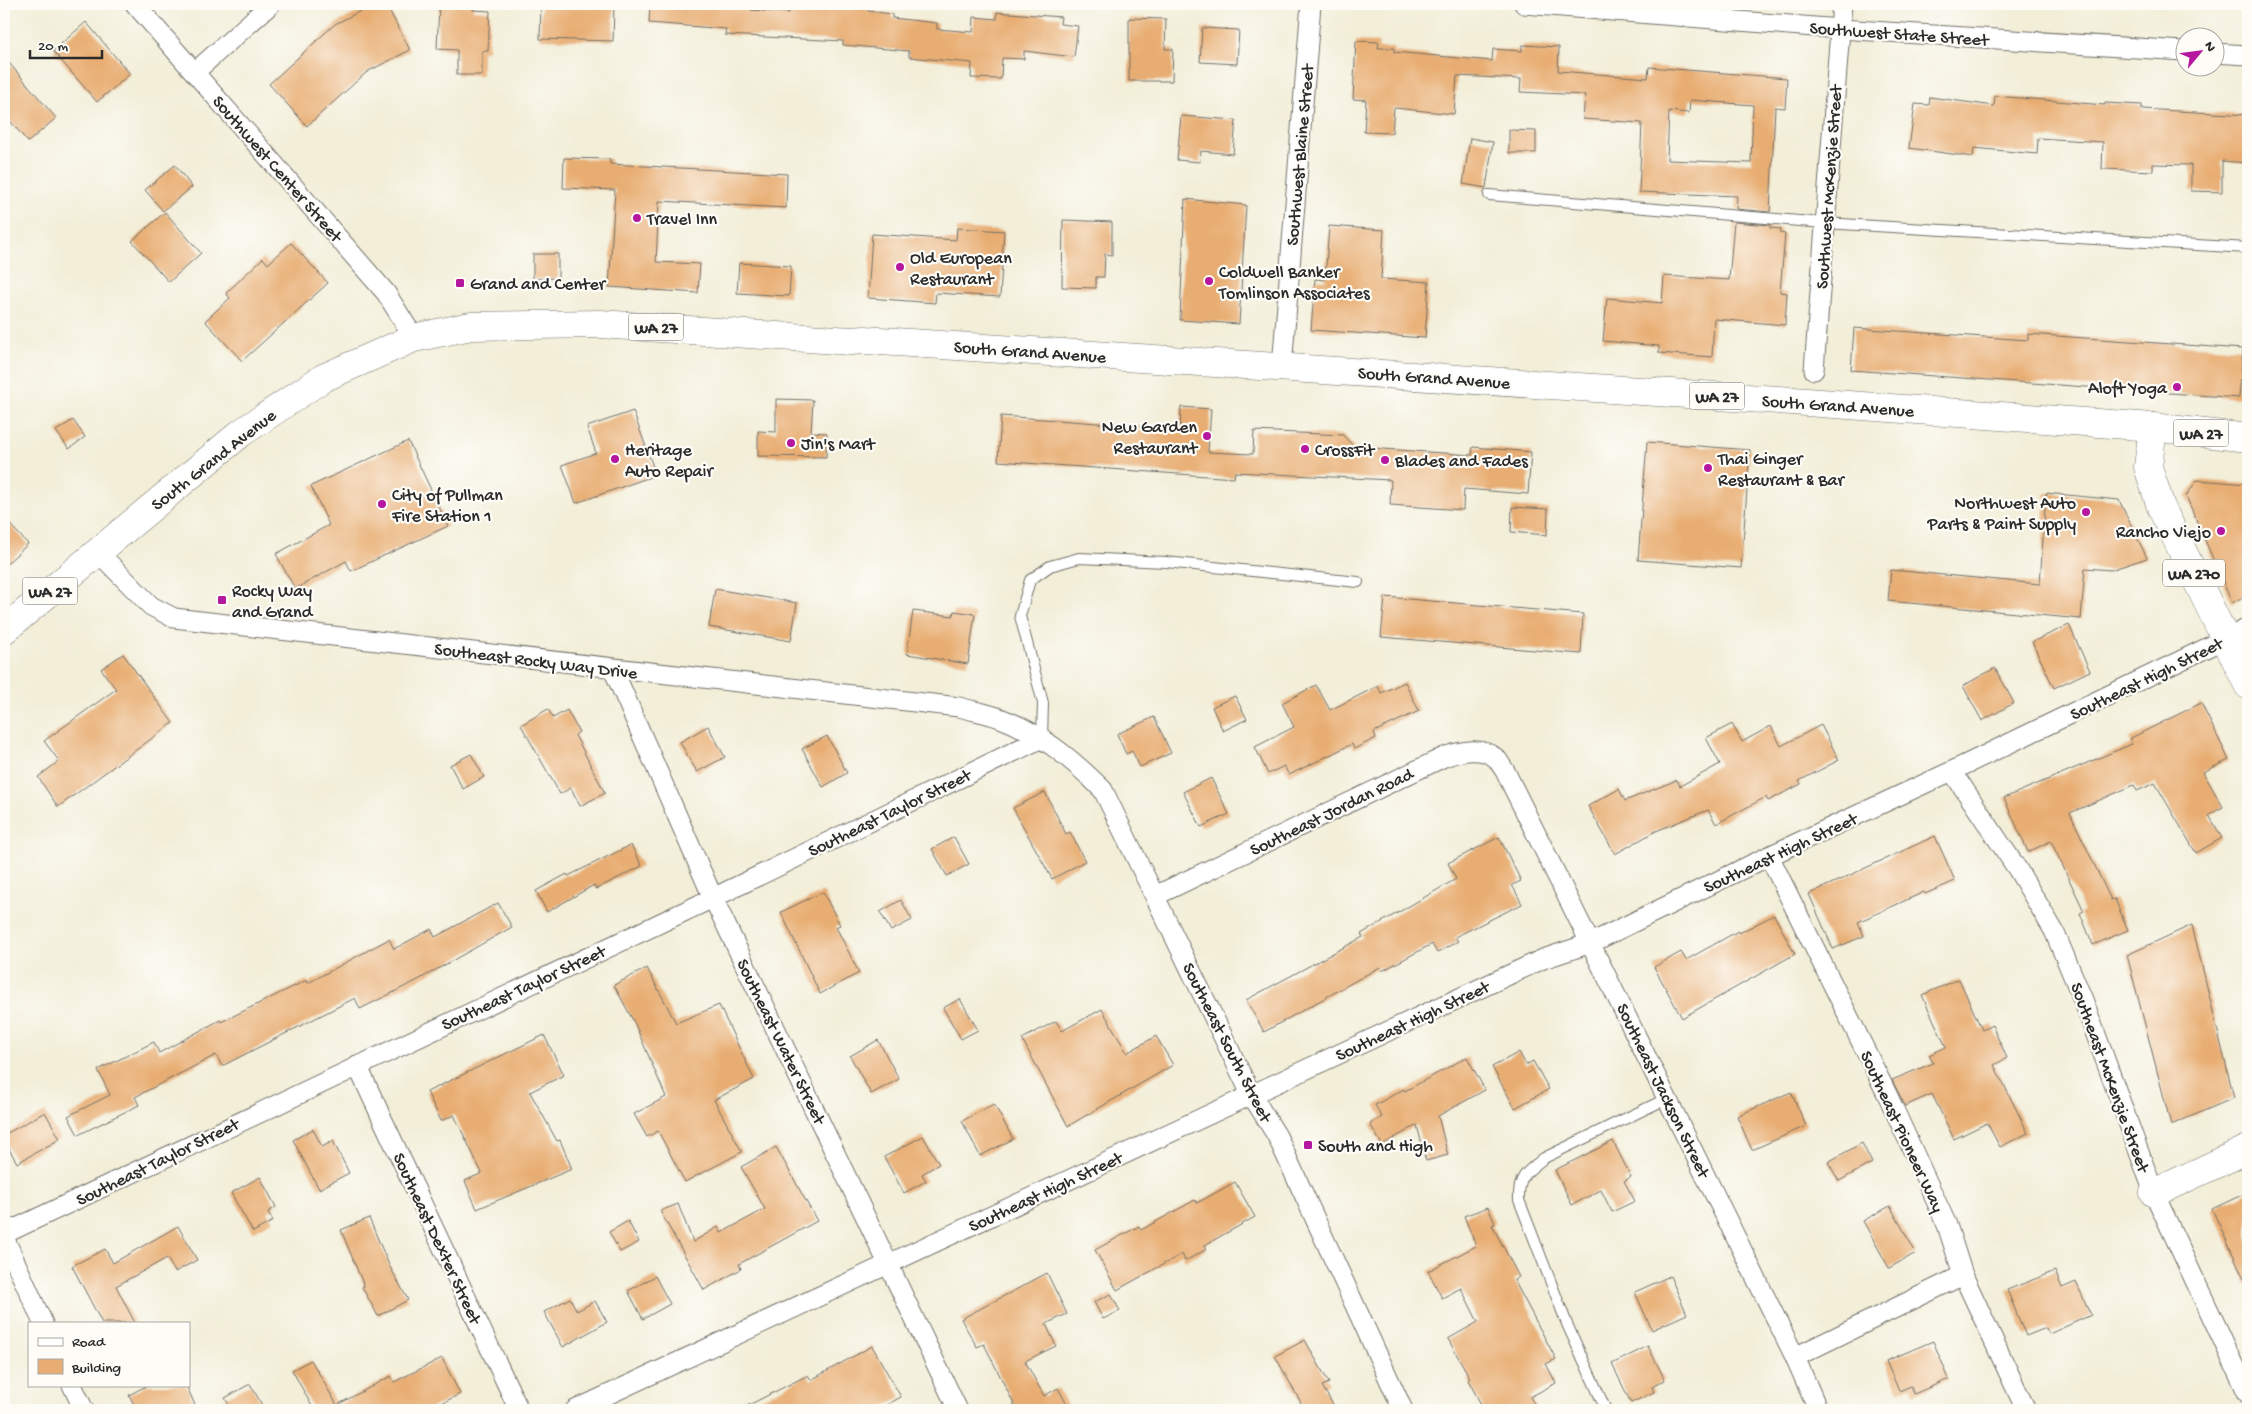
<svg xmlns="http://www.w3.org/2000/svg" width="2252" height="1414" font-family="'Gochi Hand',sans-serif">
	<style>
		.building { fill: #e8ad72; fill-rule: evenodd }
		.lines { fill: none; stroke-linecap: round; stroke-linejoin: round }
		.lane-casing { stroke: #716f68; stroke-width: 12 }
		.street-casing { stroke: #716f68; stroke-width: 21 }
		.secondary-casing { stroke: #716f68; stroke-width: 29 }
		.primary-casing { stroke: #716f68; stroke-width: 29 }
		.lane { stroke: #fff; stroke-width: 10 }
		.street { stroke: #fff; stroke-width: 19 }
		.secondary { stroke: #fff; stroke-width: 28 }
		.primary { stroke: #fff; stroke-width: 28 }
		.poi-dot { fill: #b5179e; stroke: #fdfcf7; stroke-width: 2 }
		.labels { text-anchor: middle; stroke-width: 4.5; stroke-linejoin: round; paint-order: stroke }
		.shield { fill: #fdfcf7; stroke: #6a6a68; stroke-width: 1 }
		.shield-label { font-size: 16px; font-weight: bold; fill: #2b2b2b }
		.street-label { font-size: 18px; fill: #2b2b2b; stroke: #fdfcf7 }
		.poi-label { font-size: 18px; fill: #2b2b2b; stroke: #fdfcf7; text-anchor: start }
	</style>
	<rect width="100%" height="100%" fill="#fdfcf7"/>
	<filter id="ink" filterUnits="userSpaceOnUse"><feTurbulence type="fractalNoise" baseFrequency=".02" numOctaves="2"/><feDisplacementMap in="SourceGraphic" scale="10" xChannelSelector="R" yChannelSelector="G"/><feConvolveMatrix kernelMatrix="1 2 1 2 8 2 1 2 1" color-interpolation-filters="sRGB"/></filter>
	<filter id="wash" filterUnits="userSpaceOnUse"><feTurbulence type="fractalNoise" baseFrequency=".0096" numOctaves="4" result="noise"/><feDisplacementMap in="SourceGraphic" scale="20" xChannelSelector="R" yChannelSelector="G"/><feGaussianBlur stdDeviation="1.12" result="paint"/><feColorMatrix in="noise" values="0 0 0 0 0 0 0 0 0 0 0 0 0 0 0 0 0 1.4 0 .05"/><feComposite in="paint" operator="in"/></filter>
	<g filter="url(#wash)">
		<rect width="100%" height="100%" fill="#f2eed8"/>
		<g id="blocks">
			<g class="building">
				<polygon points="374,4 386,4 410,50 367,72 307,126 269,84 335,24"/>
				<polygon points="439,4 474,4 473,10 490,11 488,51 482,51 482,75 457,75 457,50 437,49"/>
				<polygon points="541,4 614,5 613,41 540,39"/>
				<polygon points="650,4 744,4 751,5 751,10 789,13 789,4 840,4 868,7 868,11 892,14 892,18 937,23 937,29 973,32 974,17 997,19 997,12 1061,17 1060,24 1078,26 1074,57 1024,51 1024,59 1002,58 1001,79 971,78 972,63 909,57 909,51 843,45 843,41 725,35 726,29 649,23"/>
				<polygon points="1129,18 1166,19 1165,49 1173,49 1172,81 1129,81"/>
				<polygon points="86,22 130,74 97,102 53,51"/>
				<polygon points="1202,28 1239,30 1237,64 1200,62"/>
				<path d="M1356,41L1379,42L1378,48H1394V52L1492,61L1493,49L1522,51V45L1559,47L1558,71L1648,78L1649,67L1787,78L1785,108L1775,107L1770,212L1736,209L1737,196L1639,192L1642,123L1583,119L1585,95L1520,92L1521,79L1457,76L1454,114L1394,108L1392,133L1364,132L1366,100L1353,99ZM1690,100L1753,105L1751,163L1667,160L1669,111L1689,113Z"/>
				<polygon points="4,57 56,118 28,142 4,114"/>
				<polygon points="1995,96 2105,105 2105,103 2142,105 2142,109 2248,115 2248,163 2222,161 2222,192 2191,191 2191,165 2153,164 2153,171 2102,169 2103,142 2038,138 2037,154 1974,148 1973,157 1909,148 1915,104 1929,105 1930,97 1994,106"/>
				<polygon points="1181,116 1236,120 1233,154 1201,151 1200,162 1177,160"/>
				<polygon points="1509,130 1536,131 1536,153 1509,153"/>
				<polygon points="1470,138 1493,142 1486,188 1463,184"/>
				<polygon points="564,158 610,159 610,164 787,174 786,208 659,201 656,262 700,264 698,293 609,287 615,190 563,188"/>
				<polygon points="175,165 192,187 163,211 145,190"/>
				<polygon points="1185,199 1246,205 1239,324 1180,320"/>
				<polygon points="165,212 201,253 169,282 132,241"/>
				<polygon points="1063,220 1112,222 1112,255 1105,254 1104,277 1096,277 1096,288 1062,287"/>
				<polygon points="1734,222 1770,225 1770,228 1781,229 1780,233 1785,234 1780,292 1787,293 1785,325 1714,319 1712,357 1659,353 1659,346 1603,341 1607,298 1662,303 1664,276 1729,280"/>
				<polygon points="1329,226 1384,230 1381,279 1429,282 1425,338 1311,330 1315,279 1325,280"/>
				<polygon points="957,228 1004,231 1000,297 936,293 935,303 868,298 872,234 956,240"/>
				<polygon points="291,243 328,283 242,361 205,321 230,298 226,293 263,258 268,264"/>
				<polygon points="533,254 558,254 558,278 533,279"/>
				<polygon points="739,263 791,266 789,296 737,293"/>
				<polygon points="1854,328 2028,340 2028,334 2243,349 2239,398 1851,370"/>
				<polygon points="776,399 813,400 811,432 827,433 826,457 758,456 758,431 776,432"/>
				<polygon points="1181,407 1211,409 1208,452 1253,454 1254,431 1343,435 1354,447 1472,455 1473,447 1531,452 1528,494 1464,489 1463,510 1390,505 1391,480 1235,472 1234,478 998,461 1001,416 1180,429"/>
				<polygon points="633,411 656,475 576,503 562,465 596,453 587,427"/>
				<polygon points="73,420 85,437 69,449 56,431"/>
				<polygon points="408,441 448,526 351,571 346,561 295,589 276,554 329,525 311,486"/>
				<polygon points="1647,442 1750,450 1741,568 1638,560"/>
				<polygon points="2197,480 2248,484 2248,594 2232,603 2186,496"/>
				<polygon points="2046,493 2119,500 2147,558 2111,570 2085,568 2081,619 1888,601 1891,570 2040,584"/>
				<polygon points="1512,507 1548,509 1547,535 1511,532"/>
				<polygon points="4,518 28,544 4,566"/>
				<polygon points="715,589 797,603 791,641 709,627"/>
				<polygon points="1385,597 1583,614 1581,654 1381,637"/>
				<polygon points="913,611 953,616 954,611 975,614 968,664 907,654"/>
				<polygon points="2069,625 2090,671 2054,688 2032,642"/>
				<polygon points="123,654 173,723 58,807 38,777 59,761 44,741 116,689 101,669"/>
				<polygon points="1995,668 2014,703 1982,721 1963,686"/>
				<polygon points="1405,682 1419,711 1374,732 1376,738 1354,749 1352,744 1289,775 1284,766 1268,774 1255,747 1294,727 1282,703 1316,685 1330,710 1378,686 1381,693"/>
				<polygon points="1235,696 1247,719 1223,731 1212,707"/>
				<polygon points="2201,703 2229,760 2203,772 2223,807 2209,815 2222,838 2196,853 2155,783 2137,791 2134,785 2070,813 2111,900 2115,899 2128,930 2093,945 2080,913 2084,911 2051,841 2028,852 2004,798 2132,744 2129,739"/>
				<polygon points="548,709 553,718 567,710 579,732 575,735 605,793 580,806 571,788 560,794 521,725"/>
				<polygon points="1154,717 1171,753 1140,767 1132,751 1126,754 1117,734"/>
				<polygon points="1732,724 1742,742 1771,726 1781,746 1821,725 1839,760 1799,781 1801,784 1768,801 1766,797 1716,824 1708,810 1656,831 1615,854 1588,806 1619,789 1625,801 1677,780 1680,786 1720,764 1706,738"/>
				<polygon points="708,726 725,757 697,772 680,742"/>
				<polygon points="827,736 847,773 823,787 802,749"/>
				<polygon points="471,754 484,777 463,789 450,765"/>
				<polygon points="1211,778 1229,814 1201,827 1183,792"/>
				<polygon points="1045,792 1066,834 1070,832 1085,861 1052,879 1013,808"/>
				<polygon points="1935,836 1955,881 1925,894 1924,892 1858,922 1864,936 1833,949 1809,894"/>
				<polygon points="954,837 969,864 947,876 932,849"/>
				<polygon points="1499,837 1521,881 1512,885 1522,904 1455,937 1458,941 1437,953 1432,944 1382,971 1380,967 1264,1032 1246,1000 1363,937 1361,934 1456,879 1448,863"/>
				<polygon points="631,845 642,866 596,889 594,885 547,912 536,891 567,874 568,876"/>
				<polygon points="823,892 840,925 836,927 859,973 820,994 781,912"/>
				<polygon points="901,900 912,920 891,931 880,912"/>
				<polygon points="498,903 512,927 418,980 360,1009 355,998 222,1066 216,1055 135,1097 139,1105 78,1135 68,1116 110,1095 98,1070 154,1042 159,1053 220,1020 221,1022 307,980 308,983 389,939 394,949 431,929 435,937"/>
				<polygon points="1774,915 1795,954 1682,1018 1654,967 1681,952 1686,960 1738,931 1739,933"/>
				<polygon points="2192,925 2234,1098 2171,1125 2127,955"/>
				<polygon points="647,968 676,1023 719,1005 754,1079 714,1100 742,1152 685,1182 658,1131 647,1137 634,1114 666,1097 635,1024 614,985"/>
				<polygon points="1959,979 1982,1030 1992,1025 2007,1058 1994,1065 2028,1133 2000,1147 1987,1123 1954,1139 1932,1094 1905,1106 1892,1080 1933,1063 1929,1055 1946,1047 1922,995"/>
				<polygon points="960,999 978,1030 961,1039 943,1008"/>
				<polygon points="1102,1009 1127,1053 1156,1036 1173,1065 1068,1126 1022,1039 1056,1021 1062,1031"/>
				<polygon points="544,1035 564,1075 530,1092 557,1141 560,1140 572,1169 477,1209 465,1181 482,1173 454,1115 441,1121 427,1092"/>
				<polygon points="878,1040 899,1079 871,1094 850,1056"/>
				<polygon points="1519,1052 1526,1065 1533,1061 1549,1089 1515,1108 1492,1067"/>
				<polygon points="1467,1057 1485,1090 1438,1116 1448,1155 1426,1161 1417,1125 1382,1145 1370,1124 1382,1117 1375,1105 1404,1089 1405,1091"/>
				<polygon points="1791,1092 1806,1126 1752,1150 1737,1116"/>
				<polygon points="994,1104 1013,1139 980,1156 962,1121"/>
				<polygon points="45,1112 60,1139 17,1163 4,1140 4,1135"/>
				<polygon points="313,1129 322,1147 333,1141 349,1173 319,1189 293,1140"/>
				<polygon points="923,1136 939,1164 922,1174 926,1181 904,1193 884,1157"/>
				<polygon points="1613,1141 1631,1177 1624,1181 1635,1201 1612,1212 1601,1190 1572,1205 1555,1170"/>
				<polygon points="1862,1143 1872,1163 1839,1181 1828,1162"/>
				<polygon points="776,1147 817,1221 739,1264 741,1269 704,1290 660,1211 678,1204 693,1242 718,1227 721,1233 765,1209 741,1167"/>
				<polygon points="260,1177 276,1207 268,1212 273,1221 253,1232 231,1193"/>
				<polygon points="1235,1182 1255,1217 1205,1245 1207,1249 1185,1261 1182,1254 1117,1290 1095,1250 1139,1226 1141,1230 1195,1200 1197,1203"/>
				<polygon points="2248,1192 2248,1287 2212,1209"/>
				<polygon points="1890,1206 1916,1253 1889,1268 1863,1221"/>
				<polygon points="1488,1207 1495,1224 1492,1225 1519,1277 1514,1280 1556,1359 1546,1364 1556,1383 1530,1397 1538,1410 1484,1410 1468,1380 1470,1378 1448,1339 1478,1322 1461,1288 1442,1298 1428,1271 1476,1246 1464,1216"/>
				<polygon points="369,1218 389,1265 408,1300 378,1316 362,1287 364,1286 341,1230"/>
				<polygon points="628,1221 639,1242 620,1252 609,1232"/>
				<polygon points="178,1226 197,1260 175,1272 167,1258 116,1286 135,1323 102,1323 72,1266 105,1249 113,1263"/>
				<polygon points="2055,1271 2062,1288 2076,1282 2091,1315 2049,1334 2046,1328 2026,1336 2007,1290"/>
				<polygon points="1047,1273 1067,1314 1046,1324 1056,1346 1025,1361 1044,1396 1058,1388 1070,1410 1017,1410 984,1344 977,1347 961,1319"/>
				<polygon points="655,1276 670,1304 643,1319 628,1291"/>
				<polygon points="1670,1276 1687,1314 1652,1330 1635,1292"/>
				<polygon points="1111,1294 1120,1311 1103,1319 1094,1302"/>
				<polygon points="570,1298 577,1311 595,1301 607,1322 563,1347 544,1312"/>
				<polygon points="1305,1340 1329,1383 1322,1386 1336,1410 1305,1410 1275,1356"/>
				<polygon points="1933,1341 1949,1379 1914,1394 1911,1386 1899,1391 1886,1361"/>
				<polygon points="872,1346 901,1397 877,1410 739,1410 808,1375 811,1380"/>
				<polygon points="1648,1346 1665,1380 1652,1387 1654,1392 1631,1403 1612,1364"/>
				<polygon points="442,1358 460,1394 428,1410 314,1410 292,1370 311,1360 337,1405 391,1376 394,1382"/>
				<polygon points="250,1384 265,1410 232,1410 225,1398"/>
				<polygon points="148,1385 186,1385 195,1405 185,1410 137,1410 129,1395"/>
			</g>
		</g>
	</g>
	<g filter="url(#ink)">
		<use href="#blocks" fill-opacity="0" stroke="#716f68" stroke-width="1"/>
		<g class="lines">
			<defs>
				<g id="lane">
					<polyline points="1489,195 1824,223 2248,248"/>
					<polyline points="1042,738 1043,703 1020,616 1030,580 1050,566 1079,558 1166,562 1358,582"/>
					<path d="M1606,1410L1567,1324L1519,1200C1518,1177 1526,1172 1544,1158L1668,1098"/>
				</g>
				<g id="street">
					<polyline points="135,4 386,293 414,338"/>
					<polyline points="1524,4 1840,29 2184,51"/>
					<polyline points="2214,53 2248,55"/>
					<polyline points="196,71 271,4"/>
					<polyline points="1282,367 1311,4"/>
					<polyline points="1814,370 1842,4"/>
					<path d="M97,551L151,606L174,618L959,707C973,711 987,713 1000,718C1041,733 1073,760 1103,790L1251,1094L1277,1136L1403,1410"/>
					<polyline points="613,669 713,898 958,1410"/>
					<polyline points="1952,771 2018,870 2054,931 2084,1002 2154,1193 2248,1394"/>
					<polyline points="1769,856 1887,1094 1947,1225 1963,1275 2026,1410"/>
					<path d="M1155,896L1444,757C1460,751 1481,746 1496,758C1499,761 1502,767 1505,771L1795,1357L1818,1410"/>
					<polyline points="357,1065 519,1410"/>
					<polyline points="4,1234 713,898 1042,738"/>
					<polyline points="4,1237 43,1323"/>
					<polyline points="1795,1357 1963,1275"/>
					<polyline points="72,1385 84,1410"/>
					<polyline points="575,1410 1543,959 1591,943 1769,856 1952,771 2248,628"/>
				</g>
				<polyline id="secondary" points="2154,1193 2248,1149"/>
				<g id="primary">
					<polyline points="2153,427 2148,467 2161,507 2248,685"/>
					<polyline points="4,630 241,433 323,378 414,338 471,326 600,324 851,341 865,340 1793,401 2153,427 2248,438"/>
				</g>
			</defs>
			<use href="#lane" class="lane-casing"/>
			<use href="#street" class="street-casing"/>
			<use href="#secondary" class="secondary-casing"/>
			<use href="#primary" class="primary-casing"/>
			<use href="#lane" class="lane"/>
			<use href="#street" class="street"/>
			<use href="#secondary" class="secondary"/>
			<use href="#primary" class="primary"/>
		</g>
	</g>
	<g class="poi-dot">
		<circle cx="637" cy="218" r="5"/>
		<circle cx="900" cy="267" r="5"/>
		<circle cx="1209" cy="281" r="5"/>
		<rect x="455" y="278" width="10" height="10" rx="2.5"/>
		<circle cx="2177" cy="387" r="5"/>
		<circle cx="1207" cy="436" r="5"/>
		<circle cx="791" cy="443" r="5"/>
		<circle cx="1305" cy="449" r="5"/>
		<circle cx="615" cy="459" r="5"/>
		<circle cx="1385" cy="460" r="5"/>
		<circle cx="1708" cy="468" r="5"/>
		<circle cx="382" cy="504" r="5"/>
		<circle cx="2086" cy="512" r="5"/>
		<circle cx="2221" cy="531" r="5"/>
		<rect x="217" y="595" width="10" height="10" rx="2.5"/>
		<rect x="1303" y="1140" width="10" height="10" rx="2.5"/>
	</g>
	<g class="labels">
		<g class="shield">
			<rect x="628.5" y="313.5" width="55" height="27" rx="4"/>
			<rect x="1689.5" y="382.5" width="55" height="27" rx="4"/>
			<rect x="2173.5" y="419.5" width="55" height="27" rx="4"/>
			<rect x="2163" y="559.5" width="62" height="27" rx="4"/>
			<rect x="22.5" y="577.5" width="55" height="27" rx="4"/>
		</g>
		<g class="shield-label">
			<text x="656" y="333">WA 27</text>
			<text x="1717" y="402">WA 27</text>
			<text x="2201" y="439">WA 27</text>
			<text x="2194" y="579">WA 270</text>
			<text x="50" y="597">WA 27</text>
		</g>
		<g class="street-label">
			<text transform="translate(1899 33) rotate(4)" y="6">Southwest State Street</text>
			<text transform="translate(1299 155) rotate(-85)" y="6">Southwest Blaine Street</text>
			<text transform="translate(278 168) rotate(49)" y="6">Southwest Center Street</text>
			<text transform="translate(1828 187) rotate(-86)" y="6">Southwest McKenzie Street</text>
			<text transform="translate(1030 351) rotate(4)" y="6">South Grand Avenue</text>
			<text transform="translate(1434 377) rotate(4)" y="6">South Grand Avenue</text>
			<text transform="translate(1838 405) rotate(4)" y="6">South Grand Avenue</text>
			<text transform="translate(213 459) rotate(-38)" y="6">South Grand Avenue</text>
			<text transform="translate(536 660) rotate(7)" y="6">Southeast Rocky Way Drive</text>
			<text transform="translate(2146 678) rotate(-26)" y="6">Southeast High Street</text>
			<text transform="translate(1331 811) rotate(-26)" y="6">Southeast Jordan Road</text>
			<text transform="translate(889 812) rotate(-26)" y="6">Southeast Taylor Street</text>
			<text transform="translate(1780 852) rotate(-25)" y="6">Southeast High Street</text>
			<text transform="translate(523 987) rotate(-25)" y="6">Southeast Taylor Street</text>
			<text transform="translate(1412 1020) rotate(-25)" y="6">Southeast High Street</text>
			<text transform="translate(782 1041) rotate(64)" y="6">Southeast Water Street</text>
			<text transform="translate(1228 1042) rotate(63)" y="6">Southeast South Street</text>
			<text transform="translate(2111 1077) rotate(70)" y="6">Southeast McKenzie Street</text>
			<text transform="translate(1664 1090) rotate(64)" y="6">Southeast Jackson Street</text>
			<text transform="translate(1903 1131) rotate(65)" y="6">Southeast Pioneer Way</text>
			<text transform="translate(157 1161) rotate(-26)" y="6">Southeast Taylor Street</text>
			<text transform="translate(1045 1191) rotate(-25)" y="6">Southeast High Street</text>
			<text transform="translate(438 1238) rotate(65)" y="6">Southeast Dexter Street</text>
		</g>
		<g class="poi-label">
			<text x="647" y="224">Travel Inn</text>
			<text x="910" y="263">Old European<tspan x="910" dy="21">Restaurant</tspan></text>
			<text x="1219" y="277">Coldwell Banker<tspan x="1219" dy="21">Tomlinson Associates</tspan></text>
			<text x="470" y="289">Grand and Center</text>
			<text x="2167" y="393" text-anchor="end">Aloft Yoga</text>
			<text x="1197" y="432" text-anchor="end">New Garden<tspan x="1197" dy="21">Restaurant</tspan></text>
			<text x="801" y="449">Jin's Mart</text>
			<text x="625" y="455">Heritage<tspan x="625" dy="21">Auto Repair</tspan></text>
			<text x="1315" y="455">CrossFit</text>
			<text x="1718" y="464">Thai Ginger<tspan x="1718" dy="21">Restaurant &amp; Bar</tspan></text>
			<text x="1395" y="466">Blades and Fades</text>
			<text x="392" y="500">City of Pullman<tspan x="392" dy="21">Fire Station 1</tspan></text>
			<text x="2076" y="508" text-anchor="end">Northwest Auto<tspan x="2076" dy="21">Parts &amp; Paint Supply</tspan></text>
			<text x="2211" y="537" text-anchor="end">Rancho Viejo</text>
			<text x="232" y="596">Rocky Way<tspan x="232" dy="21">and Grand</tspan></text>
			<text x="1318" y="1151">South and High</text>
		</g>
	</g>
	<rect width="2252" height="1414" fill="none" stroke="#fdfcf7" stroke-width="20"/>
	<rect x="28" y="1322" width="162" height="65" fill="#fdfcf7" stroke="#a9a8a5"/>
	<rect x="38" y="1338" width="25" height="8" fill="#ffffff" stroke="#a9a8a5"/>
	<text x="72" y="1346" font-size="15" fill="#2b2b2b">Road</text>
	<rect x="38" y="1359" width="25" height="15" fill="#e8ad72" stroke="#a9a8a5"/>
	<text x="72" y="1372" font-size="15" fill="#2b2b2b">Building</text>
	<g transform="translate(2200 52) rotate(61)"><circle r="24" fill="#fdfcf7" stroke="#a9a8a5"/>
	<path d="M0-4L9 19L0 12L-9 19Z" fill="#b5179e"/>
	<text y="-8" font-size="14" font-weight="bold" text-anchor="middle" fill="#2b2b2b">N</text>
	</g>
	<path d="M30 50v8h72v-8" fill="none" stroke="#2b2b2b" stroke-width="2.5"/>
	<text x="38" y="50" font-size="15" fill="#2b2b2b" stroke="#fdfcf7" stroke-width="4" paint-order="stroke">20 m</text>
</svg>
